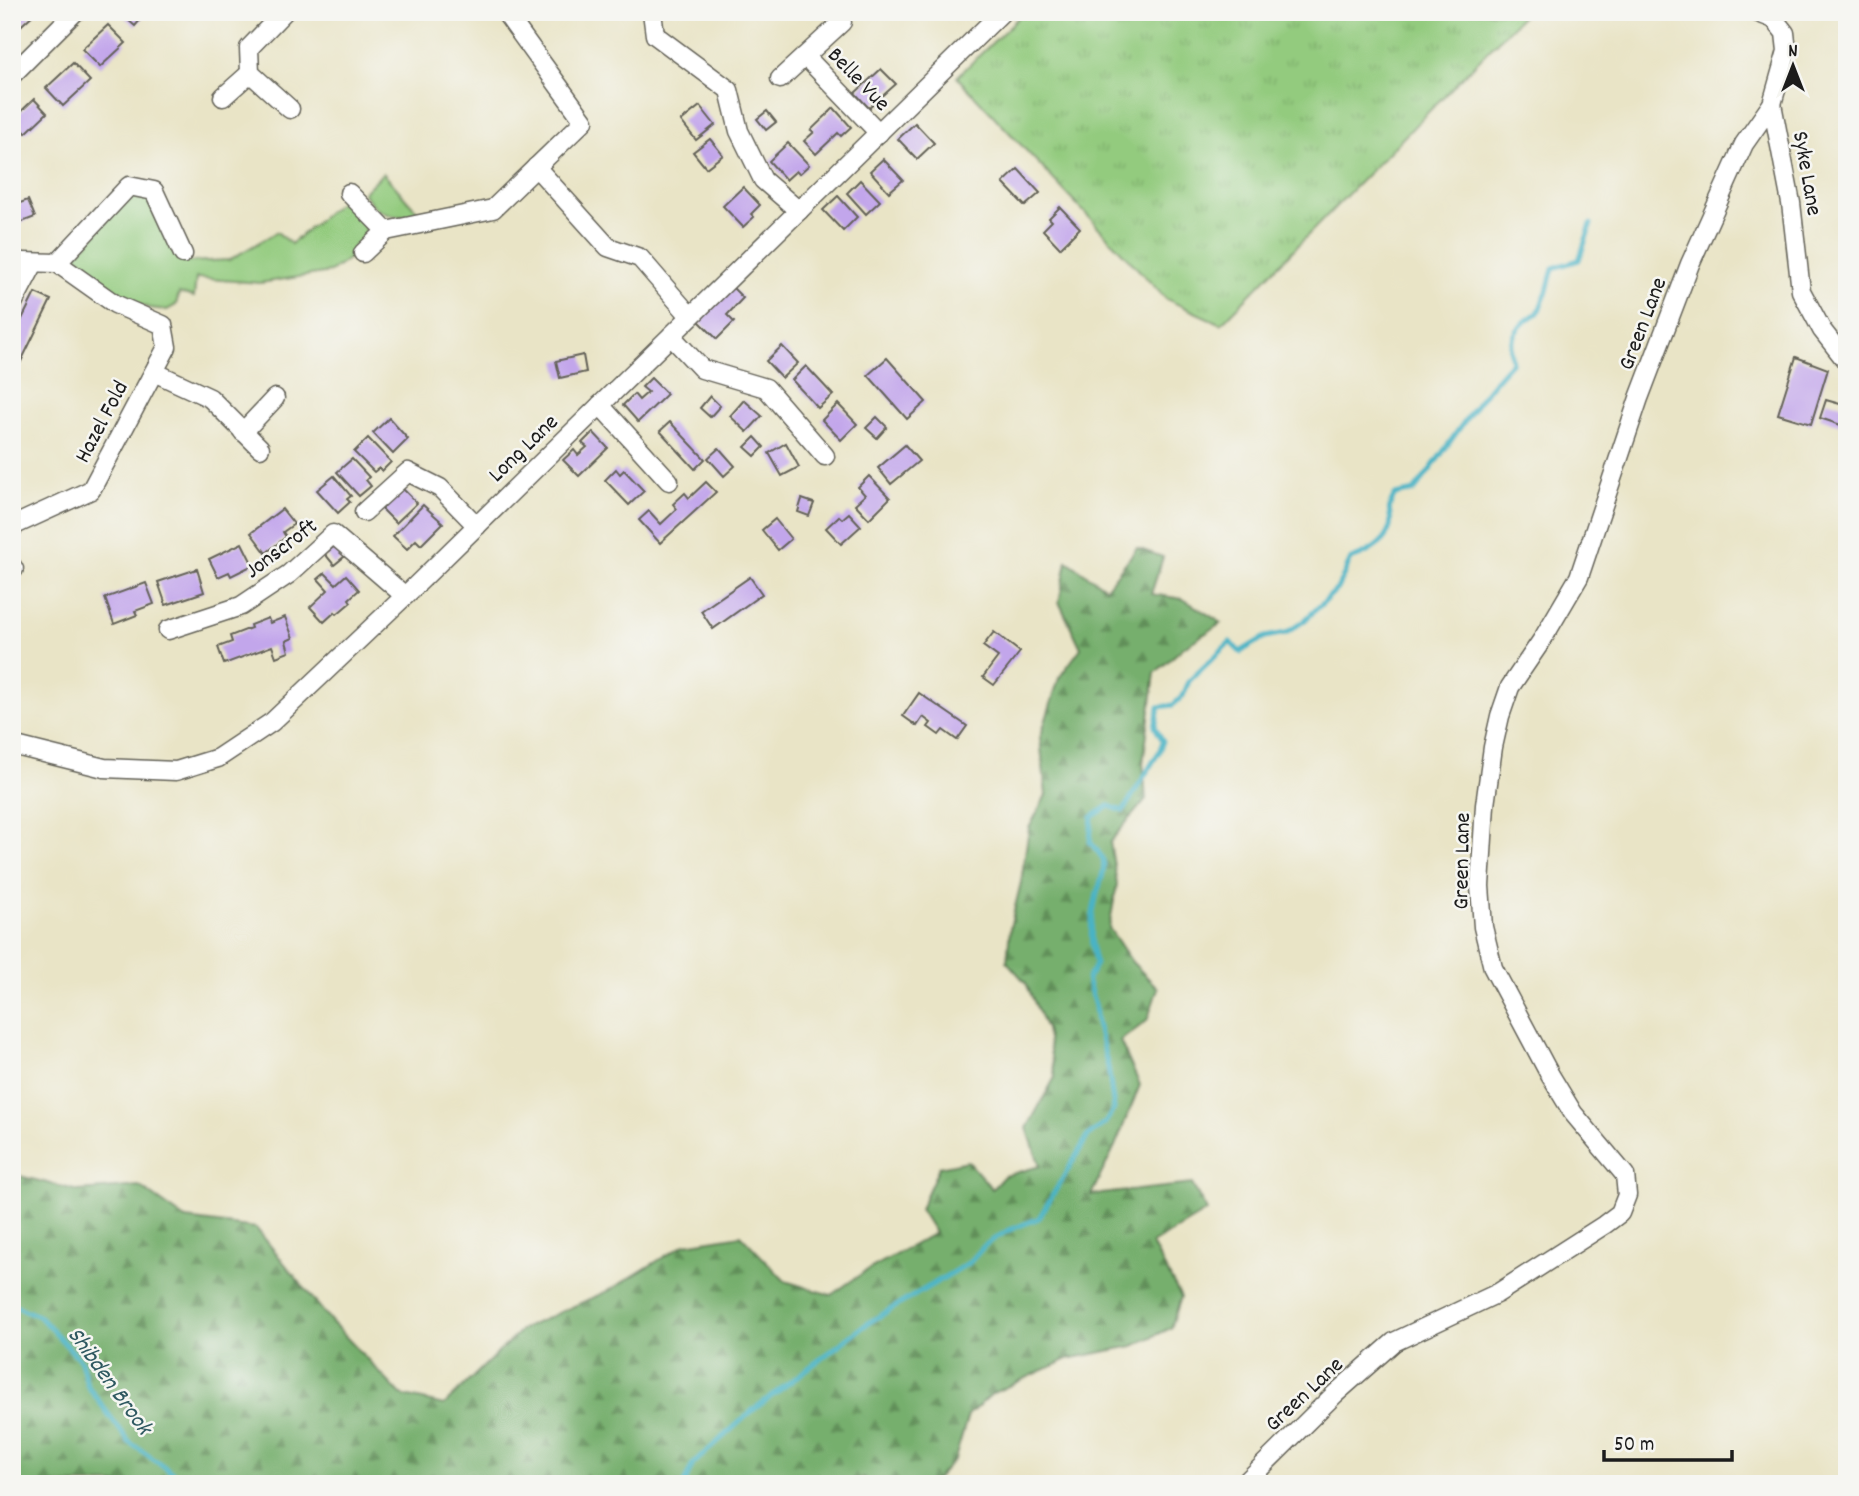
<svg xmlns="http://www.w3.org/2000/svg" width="1859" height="1496" font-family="Dekko,sans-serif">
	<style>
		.green { fill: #93cb7e; stroke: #58744d; stroke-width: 2 }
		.forest { fill: url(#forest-firs); stroke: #496644; stroke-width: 2 }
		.park { fill: url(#park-tufts); stroke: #58744d; stroke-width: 2 }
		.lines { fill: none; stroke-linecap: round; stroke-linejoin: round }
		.stream { stroke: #48b3c5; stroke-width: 5 }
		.building { fill: #c2a6eb }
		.street-casing { stroke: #646258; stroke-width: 21 }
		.street { stroke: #fff; stroke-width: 18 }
		.labels { text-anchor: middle; stroke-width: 5; stroke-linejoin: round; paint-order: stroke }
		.street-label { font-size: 23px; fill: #1c1c1c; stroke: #f6f6f2 }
		.water-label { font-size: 24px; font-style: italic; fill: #2e5860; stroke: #f6f6f2 }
	</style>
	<defs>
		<pattern id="forest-firs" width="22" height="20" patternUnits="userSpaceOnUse" patternTransform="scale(1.75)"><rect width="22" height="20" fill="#76af6d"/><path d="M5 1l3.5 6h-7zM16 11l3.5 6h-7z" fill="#608e59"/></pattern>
		<pattern id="park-tufts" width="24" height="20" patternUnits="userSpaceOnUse" patternTransform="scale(1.75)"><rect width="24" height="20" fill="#93cb7e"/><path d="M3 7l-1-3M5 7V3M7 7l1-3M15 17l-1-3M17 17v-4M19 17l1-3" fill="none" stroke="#7eae6c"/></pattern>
	</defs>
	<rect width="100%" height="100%" fill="#f6f6f2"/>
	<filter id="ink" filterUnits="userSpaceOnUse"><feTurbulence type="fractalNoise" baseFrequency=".0143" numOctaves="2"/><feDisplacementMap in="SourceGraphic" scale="14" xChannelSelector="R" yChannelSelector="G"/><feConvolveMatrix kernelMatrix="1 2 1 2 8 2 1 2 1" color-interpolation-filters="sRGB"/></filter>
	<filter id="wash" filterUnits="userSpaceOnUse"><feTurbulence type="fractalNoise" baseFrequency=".00686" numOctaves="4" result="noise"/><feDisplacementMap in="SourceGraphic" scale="28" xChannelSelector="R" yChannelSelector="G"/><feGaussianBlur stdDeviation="1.57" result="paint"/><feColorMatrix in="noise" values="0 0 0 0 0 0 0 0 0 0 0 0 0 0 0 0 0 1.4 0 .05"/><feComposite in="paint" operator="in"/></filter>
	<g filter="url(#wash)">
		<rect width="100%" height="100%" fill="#e9e4c6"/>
		<g class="green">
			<path d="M383,173L419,213C407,218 391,218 379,210C373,207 368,198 363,193Z"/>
			<polygon points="132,191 159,202 183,254 188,262 229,260 277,232 291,244 342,200 366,227 363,242 352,256 330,272 260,283 196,278 194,297 179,293 176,305 167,310 149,308 119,298 84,268 76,256"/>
		</g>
		<polygon class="forest" points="1137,548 1163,557 1151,594 1183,599 1222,623 1184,647 1155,673 1143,763 1146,799 1110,842 1117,884 1109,928 1132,962 1158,988 1147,1021 1120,1041 1140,1085 1115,1146 1091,1195 1192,1184 1207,1211 1152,1244 1181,1297 1171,1328 1133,1346 1068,1359 993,1393 968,1415 955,1459 932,1484 868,1484 864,1477 847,1484 12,1484 12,1174 79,1191 139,1186 186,1219 256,1228 330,1320 401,1395 444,1405 522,1329 610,1290 685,1244 741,1235 785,1281 831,1295 864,1272 935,1233 920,1209 939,1167 968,1161 992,1189 1004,1176 1040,1166 1027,1128 1055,1077 1046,1029 1026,983 1007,962 1010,928 1021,882 1029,828 1046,795 1040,738 1059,678 1081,648 1059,602 1067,561 1106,588"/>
		<polygon class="park" points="1024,12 1526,12 1221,324 1166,299 957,77"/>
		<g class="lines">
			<g class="stream">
				<polyline points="12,1304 40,1317 81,1361 87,1385 129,1442 172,1472 172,1484"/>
				<path d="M684,1484L693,1464L753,1410L868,1323L970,1262L985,1245L1007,1231L1039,1218L1088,1136L1105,1123L1114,1109L1108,1067L1097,1023L1095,1006L1087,979L1096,964C1089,944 1091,919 1096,898C1098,887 1106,872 1103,860C1101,854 1094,847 1090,842L1092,817L1109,806L1123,811L1159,752L1163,741L1155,727L1159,707L1173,705L1183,696L1189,681L1230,642L1240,652L1265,637L1286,633L1304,621L1337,589L1351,559C1366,554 1385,545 1390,527C1393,512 1384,514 1395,495L1414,491C1448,449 1474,401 1512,362C1511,356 1510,349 1511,344C1514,330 1527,318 1538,313L1547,291L1553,268L1579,260L1591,224"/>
			</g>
		</g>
		<g id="blocks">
			<g class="building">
				<polygon points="12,12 36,12 14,32 12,30"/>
				<polygon points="119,12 147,12 135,26"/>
				<polygon points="108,25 126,43 100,67 82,49"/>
				<polygon points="73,63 90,81 63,106 46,88"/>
				<polygon points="881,69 896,84 869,108 855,93"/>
				<polygon points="34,99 47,113 26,133 13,119"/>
				<polygon points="700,106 715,125 696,140 681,121"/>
				<polygon points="834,108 851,127 841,136 838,133 816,154 804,141 814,132 811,130"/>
				<polygon points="767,111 776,122 766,130 757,119"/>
				<polygon points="915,123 934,143 917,159 898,139"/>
				<polygon points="710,139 723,155 706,168 693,152"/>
				<polygon points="788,143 809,165 799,174 796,171 786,180 769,161"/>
				<polygon points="883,159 903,180 889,192 870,171"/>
				<polygon points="1018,169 1040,193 1025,206 1003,183"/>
				<polygon points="860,180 880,201 866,214 847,193"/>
				<polygon points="743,187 760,205 751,214 754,217 743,227 723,206"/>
				<polygon points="838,196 857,217 843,231 823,210"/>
				<polygon points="28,200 35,217 12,226 12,206"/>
				<polygon points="1060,207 1080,228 1060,248 1043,230 1052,221 1049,218"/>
				<polygon points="731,286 743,298 727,315 734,322 717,339 698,320"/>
				<polygon points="35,293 51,300 12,380 12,339"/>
				<polygon points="782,346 798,363 782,378 766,361"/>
				<polygon points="583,355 586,372 560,378 556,361"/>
				<polygon points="1796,357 1828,369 1811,424 1778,414"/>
				<polygon points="887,358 926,402 907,419 868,375"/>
				<polygon points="806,366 833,395 818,408 792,380"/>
				<polygon points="651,378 667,394 638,422 623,405 634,394 639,400 648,392 642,387"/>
				<polygon points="710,396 720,406 710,417 700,408"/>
				<polygon points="744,400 762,416 747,432 730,416"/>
				<polygon points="1826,400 1847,406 1847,427 1820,418"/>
				<polygon points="838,404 857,424 841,440 822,420"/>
				<polygon points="877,417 887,427 877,438 866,428"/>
				<polygon points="389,418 408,439 393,454 373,433"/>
				<polygon points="670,422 705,459 695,469 660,431"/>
				<polygon points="593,432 608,448 579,476 563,460 574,450 578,455 587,447 582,443"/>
				<polygon points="755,437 764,447 755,456 745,447"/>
				<polygon points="368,438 391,462 382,471 379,468 374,472 354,452"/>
				<polygon points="786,443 799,467 782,476 769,453"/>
				<polygon points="905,445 919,461 891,484 878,468"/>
				<polygon points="719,448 735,466 724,476 708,458"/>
				<polygon points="352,459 369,477 366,480 371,486 359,496 337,472"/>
				<polygon points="616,469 620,474 624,470 644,491 629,505 605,480"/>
				<polygon points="334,476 351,496 347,499 350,502 338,513 317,490"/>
				<polygon points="869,476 890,498 869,519 855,504 865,495 858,487"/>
				<polygon points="706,482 716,492 660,543 639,520 649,511 661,524 677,509 673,504 685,493 689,498"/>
				<polygon points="402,488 417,503 396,523 381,508"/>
				<polygon points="802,499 814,503 809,516 798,512"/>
				<polygon points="423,505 443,523 421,545 416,540 407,549 393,536"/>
				<polygon points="282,509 294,524 283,532 286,537 266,553 251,533"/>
				<polygon points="849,513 861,526 841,544 826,528 839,516 842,519"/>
				<polygon points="775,519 791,539 778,550 762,530"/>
				<polygon points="242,543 253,565 231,576 229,572 218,577 209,559"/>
				<polygon points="336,545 345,556 334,565 325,554"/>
				<polygon points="197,569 204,592 166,605 158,582"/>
				<polygon points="325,573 336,584 346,575 359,590 349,599 351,602 337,614 335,612 324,622 310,607 328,590 318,579"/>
				<polygon points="750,577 762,594 713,629 701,611"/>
				<polygon points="146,583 154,604 135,611 137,615 114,624 105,598"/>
				<polygon points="285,617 293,638 286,641 289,652 276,657 272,646 224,664 218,647 232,642 230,636 251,628 250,625 268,618 270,623"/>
				<polygon points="994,632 1020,652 994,685 983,677 998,657 983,646"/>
				<polygon points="919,693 967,726 957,740 943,730 939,735 928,727 931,723 923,717 917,726 903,716"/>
			</g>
		</g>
	</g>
	<g filter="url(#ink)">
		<use href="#blocks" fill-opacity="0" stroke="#646258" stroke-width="2"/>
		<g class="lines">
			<defs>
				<g id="street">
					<polyline points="284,12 249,48 250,73 290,109"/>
					<polyline points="652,12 655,35 729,90 739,131 763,180 799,211"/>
					<polyline points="805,56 879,133"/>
					<polyline points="12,75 75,12"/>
					<polyline points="780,79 842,22"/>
					<polyline points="223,97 250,73"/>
					<polyline points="1772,104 1791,203 1801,291 1822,330 1847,362"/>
					<polyline points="536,167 608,247 640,258 690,316"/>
					<polyline points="349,193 386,231"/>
					<polyline points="363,253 386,231 493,209 584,121 505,12"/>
					<polyline points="57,263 129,186 154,191 183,254"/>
					<polyline points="12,305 32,267 19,261"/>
					<polyline points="671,336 702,369 766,388 825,456"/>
					<polyline points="154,372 210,398 260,448"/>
					<polyline points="600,405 669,481"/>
					<polyline points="243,432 275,398"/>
					<polyline points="364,512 408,472 440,488 477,526"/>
					<polyline points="12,528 17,524 91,490 167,347 163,325 115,304 57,263 23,262"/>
					<polyline points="12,566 14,569"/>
					<polyline points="168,630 241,606 289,574 333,534 405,596"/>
					<polyline points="12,745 104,768 176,771 218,758 272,722 405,596 1002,12"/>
					<polyline points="1244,1484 1335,1394 1394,1342 1498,1293 1604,1225 1620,1213 1627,1195 1625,1175 1573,1113 1550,1075 1493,968 1483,927 1480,886 1485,805 1493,747 1500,716 1510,687 1542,640 1579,577 1639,398 1690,264 1744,144 1772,104 1787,51 1785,33 1774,19 1756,12"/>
				</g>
			</defs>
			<use href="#street" class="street-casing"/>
			<use href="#street" class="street"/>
		</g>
	</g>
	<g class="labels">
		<g class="street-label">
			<text transform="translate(860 78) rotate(46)" y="8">Belle Vue</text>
			<text transform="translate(1809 173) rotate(80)" y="8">Syke Lane</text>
			<text transform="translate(1641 323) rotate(-69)" y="8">Green Lane</text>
			<text transform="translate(100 421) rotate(-62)" y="8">Hazel Fold</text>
			<text transform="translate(522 447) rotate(-44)" y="8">Long Lane</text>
			<text transform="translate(280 547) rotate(-37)" y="8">Jonscroft</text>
			<text transform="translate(1460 861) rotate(-89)" y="8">Green Lane</text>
			<text transform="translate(1303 1393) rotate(-43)" y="8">Green Lane</text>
		</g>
		<g class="water-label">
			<text transform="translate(111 1380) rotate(54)" y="8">Shibden Brook</text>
		</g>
	</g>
	<rect width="1859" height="1496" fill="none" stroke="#f6f6f2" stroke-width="42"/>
	<g transform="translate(1793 66)" stroke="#f6f6f2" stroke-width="5" paint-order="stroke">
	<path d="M0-5L12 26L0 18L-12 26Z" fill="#1c1c1c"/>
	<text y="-10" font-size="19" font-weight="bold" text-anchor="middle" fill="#1c1c1c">N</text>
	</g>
	<path d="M1604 1450v10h128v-10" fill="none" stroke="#1c1c1c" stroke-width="3.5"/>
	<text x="1614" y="1450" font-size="21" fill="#1c1c1c" stroke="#f6f6f2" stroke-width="5" paint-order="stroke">50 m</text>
</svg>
